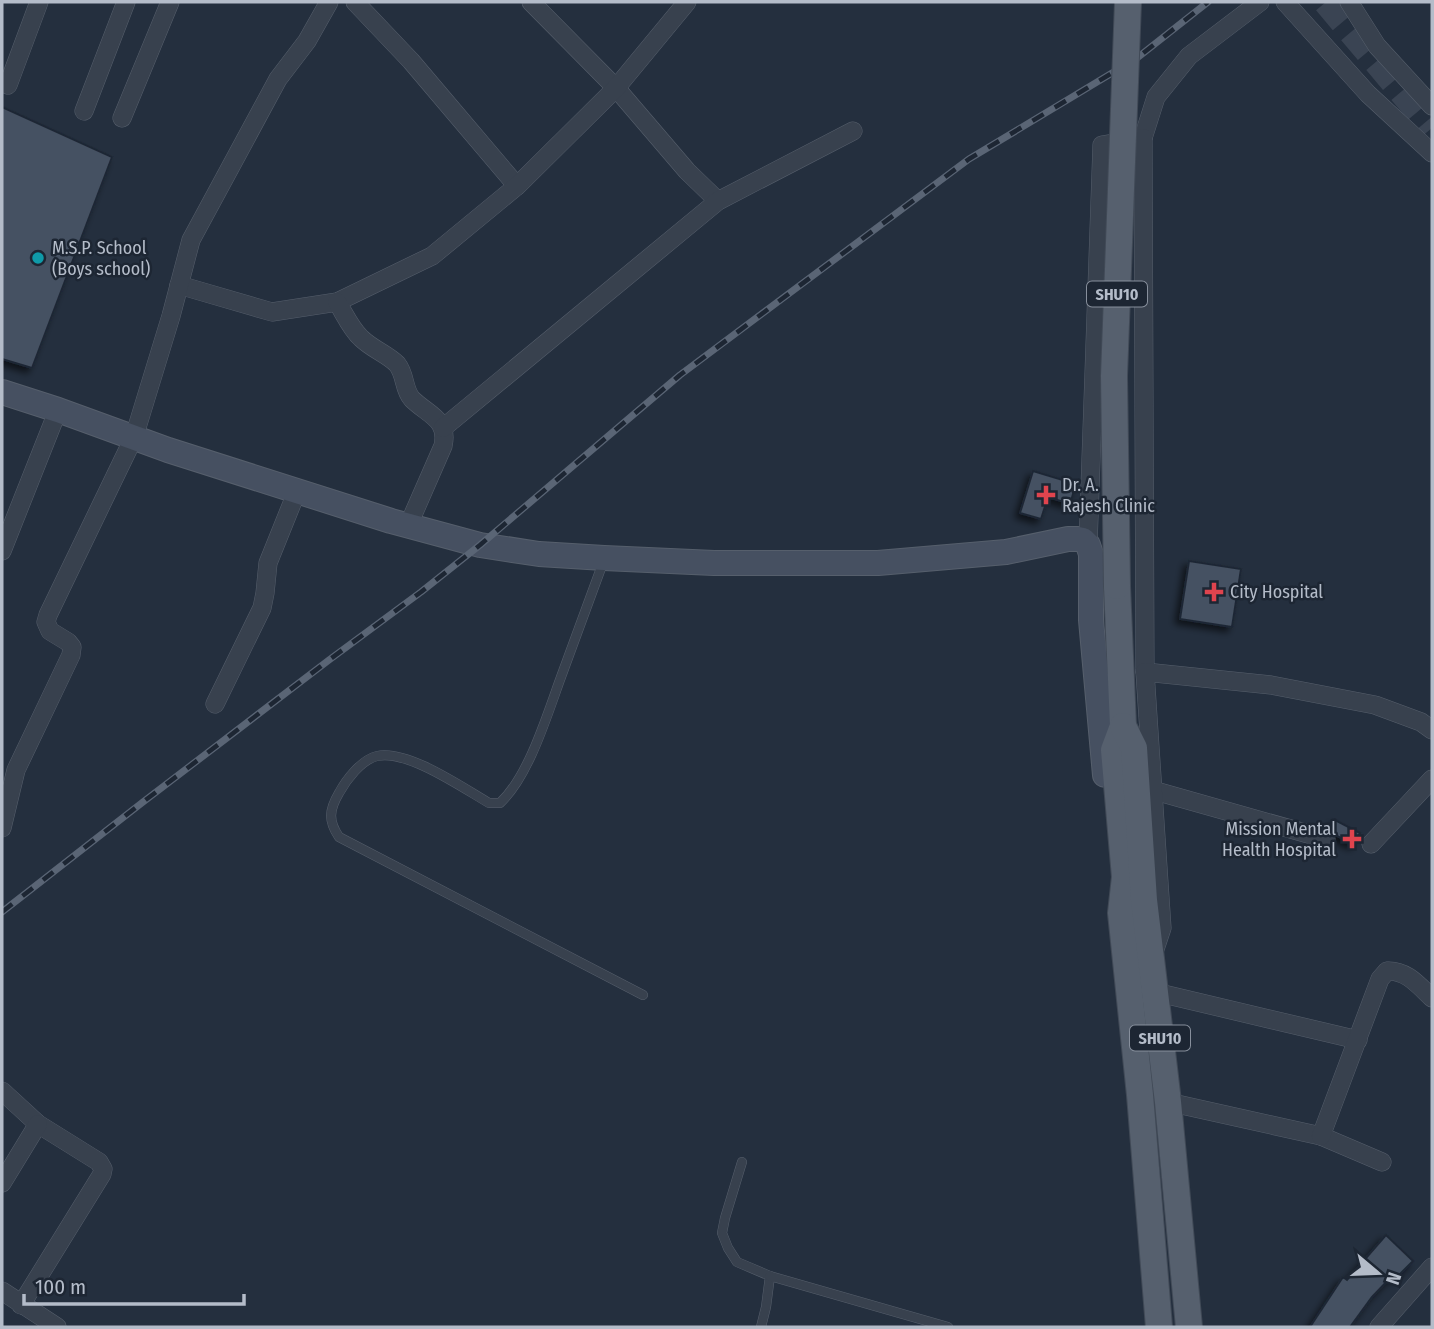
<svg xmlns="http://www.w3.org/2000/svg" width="1434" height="1329" font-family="'Fira Sans Condensed',sans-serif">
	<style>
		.building { fill: #455162; stroke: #1f2835; stroke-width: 2; filter: url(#shadow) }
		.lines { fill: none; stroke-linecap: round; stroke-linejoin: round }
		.primary-tunnel { stroke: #3a4453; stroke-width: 26; stroke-dasharray: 26 13; stroke-linecap: butt }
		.lane-casing { stroke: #565f6c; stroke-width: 10 }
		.street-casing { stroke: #565f6c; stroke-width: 19 }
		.secondary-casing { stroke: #565f6c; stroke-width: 26 }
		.primary-casing { stroke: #414a57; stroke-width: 28 }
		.lane { stroke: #38414e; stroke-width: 9 }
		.street { stroke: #38414e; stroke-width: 18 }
		.secondary { stroke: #465061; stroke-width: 24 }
		.primary { stroke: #56606e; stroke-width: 26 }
		.rail-casing { stroke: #5a6575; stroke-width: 7 }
		.rail { stroke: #1d2633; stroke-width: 4.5; stroke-dasharray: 13; stroke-linecap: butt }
		.primary-bridge-casing { stroke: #414a57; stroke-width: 28; stroke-linecap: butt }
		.primary-bridge { stroke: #56606e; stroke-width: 26 }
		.culture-dot { fill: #0f9aa8; stroke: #1d2633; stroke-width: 2.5 }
		.health-dot { fill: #e0444e; stroke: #1d2633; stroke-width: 2.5 }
		.labels { text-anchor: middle; stroke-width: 5; stroke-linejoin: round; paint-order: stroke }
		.shield { fill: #1d2633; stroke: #878f9c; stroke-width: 2 }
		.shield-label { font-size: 16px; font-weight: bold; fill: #b4bcc9 }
		.poi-label { font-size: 18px; fill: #b4bcc9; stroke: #1d2633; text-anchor: start }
	</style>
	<defs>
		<filter id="shadow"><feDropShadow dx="-4.5" dy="4.5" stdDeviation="3.5" flood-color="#0009"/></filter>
	</defs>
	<rect width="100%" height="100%" fill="#242f3e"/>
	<g class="building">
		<polygon points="2,107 112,157 32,368 2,359"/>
		<polygon points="1033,471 1076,484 1070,504 1048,497 1041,519 1020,513"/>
		<polygon points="1189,561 1241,569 1232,627 1180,619"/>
		<polygon points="1335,820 1360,833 1354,845 1337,836 1331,829"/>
		<polygon points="1386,1235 1413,1261 1396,1278 1393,1275 1372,1297 1350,1327 1310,1327 1343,1277 1347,1280"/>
	</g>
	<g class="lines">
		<polyline class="primary-tunnel" points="1326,2 1432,128"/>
		<defs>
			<g id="lane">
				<path d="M604,560C590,599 575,638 561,677C547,715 529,776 500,803H489C463,788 407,749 377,756C361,760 346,780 339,793C329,810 328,821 339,837L643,995"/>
				<polyline points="742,1162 725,1218 722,1233 728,1248 737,1262 770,1276 766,1307 761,1327"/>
				<polyline points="770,1276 948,1327"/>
			</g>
			<g id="street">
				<polyline points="355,2 411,61 517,186"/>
				<polyline points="531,2 616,88 687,171 718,201"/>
				<polyline points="1285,2 1368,94 1432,153"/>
				<polyline points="1349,2 1377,46 1432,106"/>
				<polyline points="8,85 39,2"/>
				<polyline points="84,111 126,2"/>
				<polyline points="122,118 170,2"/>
				<polyline points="1143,138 1156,97 1189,56 1260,2"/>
				<polyline points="179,285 272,312 337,302 432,256 517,186 616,88 687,2"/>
				<path d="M337,302C344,313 351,329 361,338C372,349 387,354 397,364C406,375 403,389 412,399C428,415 449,419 443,446L408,526"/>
				<polyline points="443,428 718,201 853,131"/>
				<polyline points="1088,545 1102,145 1143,138 1145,672"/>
				<polyline points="2,551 58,410"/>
				<polyline points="215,704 262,608 265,593 268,563 297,491"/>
				<polyline points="1152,790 1326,839"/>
				<polyline points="2,828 16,770 71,655 72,647 68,642 50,631 46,622 48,615 134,437 171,316 191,240 278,79 307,41 329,2"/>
				<polyline points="1371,844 1432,779"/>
				<polyline points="1154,952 1162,928 1145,672 1271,685 1375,705 1421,722 1432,730"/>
				<polyline points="1155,992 1358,1040"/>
				<polyline points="2,1091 38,1124 99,1162 103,1169 102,1174 21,1305"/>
				<polyline points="1168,1102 1321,1136 1382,1162"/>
				<path d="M1321,1136L1380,979L1387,971C1407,970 1419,986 1432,998"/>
				<polyline points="2,1183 38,1124"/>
				<polyline points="2,1291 57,1327"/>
				<polyline points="1379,1327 1432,1267"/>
			</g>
			<polyline id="secondary" points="2,392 58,410 168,450 391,521 480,545 539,554 604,558 714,563 878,563 1006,552 1068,539 1078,539 1083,540 1088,545 1091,554 1091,620 1105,775"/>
			<g id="primary">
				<polyline points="1117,586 1123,726 1114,750 1125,877 1121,913 1140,1095 1159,1327"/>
				<polyline points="1123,726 1134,748 1144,900 1168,1102 1189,1327"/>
			</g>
		</defs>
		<use href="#lane" class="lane-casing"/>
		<use href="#street" class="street-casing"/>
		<use href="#secondary" class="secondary-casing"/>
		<use href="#primary" class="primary-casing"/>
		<use href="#lane" class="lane"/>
		<use href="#street" class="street"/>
		<use href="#secondary" class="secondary"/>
		<use href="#primary" class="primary"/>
		<defs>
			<polyline id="rail" points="2,912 143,802 329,660 421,592 480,545 680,375 969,159 1137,58 1208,2"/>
		</defs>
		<use href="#rail" class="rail-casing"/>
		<use href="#rail" class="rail"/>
		<defs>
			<polyline id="primary-bridge" points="1117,586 1114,376 1128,2"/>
		</defs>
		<use href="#primary-bridge" class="primary-bridge-casing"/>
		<use href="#primary-bridge" class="primary-bridge"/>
	</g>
	<circle class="culture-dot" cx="38" cy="258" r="7"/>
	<g class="health-dot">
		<path d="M1042.5 484.5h7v7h7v7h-7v7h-7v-7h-7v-7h7z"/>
		<path d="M1210.5 581.5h7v7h7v7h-7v7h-7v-7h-7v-7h7z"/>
		<path d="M1348.5 828.5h7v7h7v7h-7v7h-7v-7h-7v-7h7z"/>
	</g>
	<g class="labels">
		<g class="shield">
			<rect x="1087" y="281.5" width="60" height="25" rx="5"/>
			<rect x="1130" y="1025.5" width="60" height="25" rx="5"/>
		</g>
		<g class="shield-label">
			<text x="1117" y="300">SHU10</text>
			<text x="1160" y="1044">SHU10</text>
		</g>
		<g class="poi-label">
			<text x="52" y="254">M.S.P. School<tspan x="52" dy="21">(Boys school)</tspan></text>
			<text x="1062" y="491">Dr. A.<tspan x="1062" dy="21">Rajesh Clinic</tspan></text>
			<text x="1230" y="598">City Hospital</text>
			<text x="1336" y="835" text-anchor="end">Mission Mental<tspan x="1336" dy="21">Health Hospital</tspan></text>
		</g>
	</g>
	<rect width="1434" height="1329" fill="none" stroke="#b4bcc9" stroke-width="7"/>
	<g transform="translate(1378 1273) rotate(109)" stroke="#1d2633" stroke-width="5" paint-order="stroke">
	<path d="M0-5L12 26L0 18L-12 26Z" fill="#b4bcc9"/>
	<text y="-10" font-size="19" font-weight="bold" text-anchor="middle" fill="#b4bcc9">N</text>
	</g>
	<path d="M24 1294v10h220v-10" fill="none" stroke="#b4bcc9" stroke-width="3.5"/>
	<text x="35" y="1294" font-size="21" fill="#b4bcc9" stroke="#1d2633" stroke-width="5" paint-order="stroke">100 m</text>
</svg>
